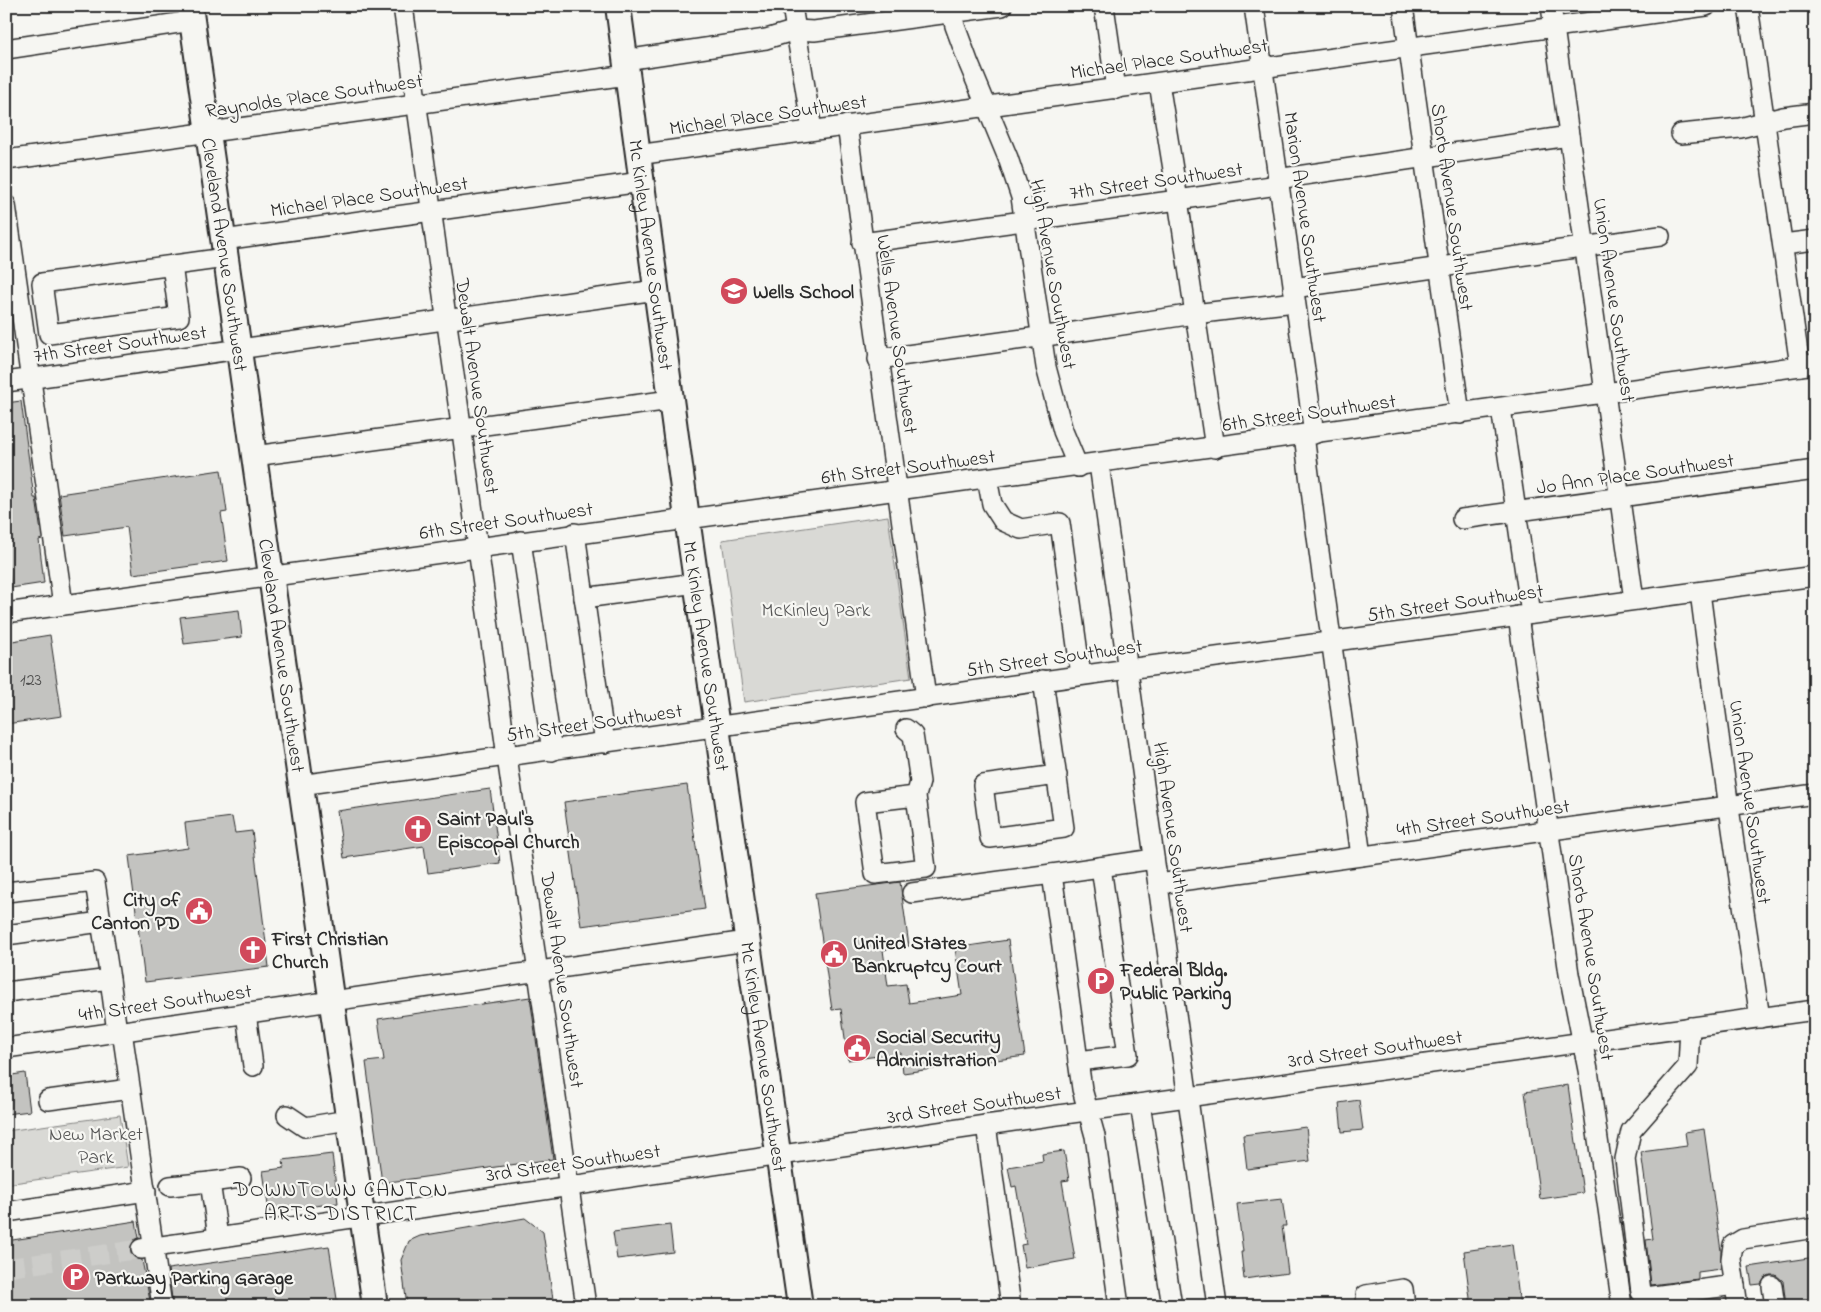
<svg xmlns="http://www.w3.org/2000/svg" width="1821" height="1312" font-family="'Indie Flower',sans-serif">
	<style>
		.green { fill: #d9d9d5; stroke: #828280 }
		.building { fill: #c3c3c0; stroke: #2b2b2b }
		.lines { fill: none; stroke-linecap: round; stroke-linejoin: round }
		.minor-tunnel { stroke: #cdcdca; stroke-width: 19; stroke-dasharray: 19 9; stroke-linecap: butt }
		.minor-casing { stroke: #2b2b2b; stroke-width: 22 }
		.major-casing { stroke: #2b2b2b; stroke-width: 28 }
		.minor { stroke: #f6f6f2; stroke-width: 19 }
		.major { stroke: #f6f6f2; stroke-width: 24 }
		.labels { text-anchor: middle; stroke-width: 4.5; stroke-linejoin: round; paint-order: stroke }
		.number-label { font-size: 18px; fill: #515150 }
		.street-label { font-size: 20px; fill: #2b2b2b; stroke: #f6f6f2 }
		.poi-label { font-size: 20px; font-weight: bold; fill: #2b2b2b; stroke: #f6f6f2; text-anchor: start }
		.park-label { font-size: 20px; fill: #565656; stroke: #f6f6f2 }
		.neighbourhood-label { font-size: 21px; letter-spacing: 1px; fill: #2b2b2b; stroke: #f6f6f2 }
	</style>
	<rect width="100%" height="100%" fill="#f6f6f2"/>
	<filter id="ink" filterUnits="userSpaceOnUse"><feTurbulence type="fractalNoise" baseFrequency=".02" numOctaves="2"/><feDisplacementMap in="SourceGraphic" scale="10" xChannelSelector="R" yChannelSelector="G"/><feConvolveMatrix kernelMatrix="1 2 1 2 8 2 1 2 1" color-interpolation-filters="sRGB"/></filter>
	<g filter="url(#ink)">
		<g class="green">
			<polygon points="888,516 911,678 744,702 722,540"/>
			<polygon points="120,1115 128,1167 6,1184 6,1131"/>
		</g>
		<g class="building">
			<polygon points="21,401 34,498 36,498 42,539 39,540 44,583 11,588 6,552 6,527 12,526 6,484 6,403"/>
			<polygon points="221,470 227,512 221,513 228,561 133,574 127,527 65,536 59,494"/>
			<polygon points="239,610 242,637 184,644 180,617"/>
			<polygon points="50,635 62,716 6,724 6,642"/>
			<polygon points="687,785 705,909 581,926 564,802"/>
			<polygon points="490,789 500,863 428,873 424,846 344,858 337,811"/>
			<polygon points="232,817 235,833 252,831 269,967 145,982 129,856 188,848 185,823"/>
			<polygon points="900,882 909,946 883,950 888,986 906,984 909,1003 962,995 955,948 1008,940 1025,1056 903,1073 901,1053 848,1060 841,1009 832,1010 815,893"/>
			<polygon points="530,997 553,1159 382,1183 366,1062 384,1060 378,1019"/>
			<polygon points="25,1073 30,1111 6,1114 6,1076"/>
			<polygon points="1568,1085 1583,1193 1540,1199 1525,1092"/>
			<polygon points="1359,1100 1363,1130 1342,1132 1339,1103"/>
			<polygon points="1306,1127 1310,1161 1247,1169 1243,1135"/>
			<polygon points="1704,1129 1721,1251 1721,1269 1698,1272 1698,1279 1651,1285 1646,1240 1653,1239 1641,1152 1687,1146 1685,1132"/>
			<polygon points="1064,1151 1069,1180 1062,1181 1075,1259 1025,1268 1021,1245 1026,1244 1016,1186 1012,1187 1008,1167 1043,1161 1042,1154"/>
			<polygon points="332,1154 338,1203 269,1212 263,1171 284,1168 283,1160"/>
			<polygon points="1282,1199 1286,1226 1282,1226 1288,1273 1244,1279 1241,1252 1243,1252 1237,1204"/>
			<polygon points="525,1218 543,1232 554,1306 407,1306 401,1260 409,1241 420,1236"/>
			<polygon points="136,1221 139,1238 134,1240 131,1244 130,1251 136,1259 142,1260 151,1306 6,1306 6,1241"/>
			<polygon points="670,1225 673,1252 617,1259 613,1232"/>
			<polygon points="1512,1244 1520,1306 1471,1306 1464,1251"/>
			<polygon points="329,1246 338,1306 173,1306 168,1269"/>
			<polygon points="1815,1257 1815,1306 1786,1306 1783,1281 1776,1275 1770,1275 1765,1278 1761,1284 1752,1285 1749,1267"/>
		</g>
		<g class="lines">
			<polyline class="minor-tunnel" points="6,1268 141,1249"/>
			<defs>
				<g id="minor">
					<polyline points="403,6 507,757 586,1306"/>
					<polyline points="792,6 812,130"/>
					<polyline points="950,6 955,26 969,64 1008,158 1021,197 1046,367 1063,431 1078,467"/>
					<polyline points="1104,6 1116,89"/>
					<polyline points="1254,6 1314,434"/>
					<polyline points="1403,6 1460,414"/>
					<polyline points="1551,6 1634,600"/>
					<polyline points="1748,6 1800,366"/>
					<polyline points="6,49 192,21"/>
					<polyline points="625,60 766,39 796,30 814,31 1002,6"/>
					<polyline points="1159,83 1178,200 1215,448"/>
					<polyline points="847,125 926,698"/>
					<polyline points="1681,134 1740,128 1783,117 1815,113"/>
					<polyline points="637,155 1706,6"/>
					<polyline points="6,160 627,75"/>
					<polyline points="1277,179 1569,136"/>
					<polyline points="6,205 63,605"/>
					<polyline points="223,240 641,182"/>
					<polyline points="862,243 1178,200 1278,185"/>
					<polyline points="1783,244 1815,240"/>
					<polyline points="172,265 179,317 49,334 42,283 225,258"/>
					<polyline points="1293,288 1660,236"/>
					<polyline points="878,359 1089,330 1194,314 1295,302"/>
					<polyline points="6,382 656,290"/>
					<polyline points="1501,408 1531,614"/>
					<polyline points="1304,435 1317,537 1361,856"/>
					<polyline points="254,456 671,400"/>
					<polyline points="1099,464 1217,1306"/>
					<polyline points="987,478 992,504 1003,521 1021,529 1060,523 1081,675"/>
					<polyline points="1462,519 1815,470"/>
					<polyline points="575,533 605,743"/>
					<polyline points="521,541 552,751"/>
					<path d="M1700,592C1718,734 1738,876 1760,1018"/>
					<polyline points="584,598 696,583"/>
					<path d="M6,613C609,526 1212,450 1815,364"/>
					<polyline points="1518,616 1569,974 1588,1070 1622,1306"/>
					<polyline points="1043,680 1064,828 990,838 983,785 1057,775"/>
					<polyline points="906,729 913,735 920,782 916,796 926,868 875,874 865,802 916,796"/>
					<polyline points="300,785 1128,669 1815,576"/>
					<polyline points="1158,884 1815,794"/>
					<polyline points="6,892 95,882 110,979"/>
					<polyline points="912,893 1052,874"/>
					<polyline points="6,935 101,922"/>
					<polyline points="6,992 110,979 117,1032"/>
					<polyline points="246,1013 253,1066"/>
					<polyline points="1690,1027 1688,1066 1631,1131 1625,1159 1641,1292 1646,1297 1735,1285"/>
					<polyline points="122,1031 162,1306"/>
					<polyline points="6,1048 747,941"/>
					<polyline points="1078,1061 1128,1055 1101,867"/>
					<polyline points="48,1100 130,1089"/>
					<polyline points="1140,1104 1172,1306"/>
					<polyline points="287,1115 305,1127 348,1120"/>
					<polyline points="986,1125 1011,1306"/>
					<polyline points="210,1182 241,1178"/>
					<polyline points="170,1186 210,1182 218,1237"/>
					<polyline points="6,1212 146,1191"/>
					<polyline points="141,1249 986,1125 1815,1010"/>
					<polyline points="1772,1286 1775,1306"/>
					<polyline points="1119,1306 1095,1136 1082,1089 1052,874 1154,859"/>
					<polyline points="1367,1306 1366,1295 1403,1289 1405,1306"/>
					<polyline points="1738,1306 1731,1259 1733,1245 1743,1239 1815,1228"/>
				</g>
				<g id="major">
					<path id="s1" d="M190,6L375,1306"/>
					<path id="s2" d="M618,6L687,518L800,1306"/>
				</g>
			</defs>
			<use href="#minor" class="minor-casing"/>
			<use href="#major" class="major-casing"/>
			<use href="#minor" class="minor"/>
			<use href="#major" class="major"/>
		</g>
	</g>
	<defs>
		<symbol id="school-disc" viewBox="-11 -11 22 22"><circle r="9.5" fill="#d1495b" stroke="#f6f6f2"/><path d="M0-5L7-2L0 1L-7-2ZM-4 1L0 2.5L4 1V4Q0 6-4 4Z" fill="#fff"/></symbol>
		<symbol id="church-disc" viewBox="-11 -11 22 22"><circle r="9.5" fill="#d1495b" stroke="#f6f6f2"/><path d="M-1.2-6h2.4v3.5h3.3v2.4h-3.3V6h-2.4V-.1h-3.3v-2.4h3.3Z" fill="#fff"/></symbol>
		<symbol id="civic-disc" viewBox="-11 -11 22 22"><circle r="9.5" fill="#d1495b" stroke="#f6f6f2"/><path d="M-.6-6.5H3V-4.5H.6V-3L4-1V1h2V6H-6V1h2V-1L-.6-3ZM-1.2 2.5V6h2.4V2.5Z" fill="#fff"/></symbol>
		<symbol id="parking-disc" viewBox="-11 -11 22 22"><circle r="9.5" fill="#d1495b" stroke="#f6f6f2"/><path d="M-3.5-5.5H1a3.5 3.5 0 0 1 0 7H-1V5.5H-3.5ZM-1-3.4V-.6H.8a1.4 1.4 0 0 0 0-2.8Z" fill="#fff"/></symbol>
	</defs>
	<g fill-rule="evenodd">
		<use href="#school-disc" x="718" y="275" width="32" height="32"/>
		<use href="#church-disc" x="402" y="813" width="32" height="32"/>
		<use href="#civic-disc" x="183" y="895" width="32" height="32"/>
		<use href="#church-disc" x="237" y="934" width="32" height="32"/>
		<use href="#civic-disc" x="818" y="938" width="32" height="32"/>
		<use href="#parking-disc" x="1085" y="965" width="32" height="32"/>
		<use href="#civic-disc" x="841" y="1032" width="32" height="32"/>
		<use href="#parking-disc" x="60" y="1261" width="32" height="32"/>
	</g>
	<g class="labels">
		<g class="number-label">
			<text x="31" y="685">123</text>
		</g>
		<g class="street-label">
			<text transform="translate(1169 58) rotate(-8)" y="7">Michael Place Southwest</text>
			<text transform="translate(314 95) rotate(-8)" y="7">Raynolds Place Southwest</text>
			<text transform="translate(768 114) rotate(-8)" y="7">Michael Place Southwest</text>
			<text transform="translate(1156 180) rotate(-8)" y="7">7th Street Southwest</text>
			<text transform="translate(369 196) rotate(-8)" y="7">Michael Place Southwest</text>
			<text transform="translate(1453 207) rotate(82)" y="7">Shorb Avenue Southwest</text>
			<text transform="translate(1306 217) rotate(82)" y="7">Marion Avenue Southwest</text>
			<text dy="7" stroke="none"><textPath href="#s1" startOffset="251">Cleveland Avenue Southwest</textPath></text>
			<text dy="7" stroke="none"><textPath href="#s2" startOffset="251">Mc Kinley Avenue Southwest</textPath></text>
			<text transform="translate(1054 274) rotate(80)" y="7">High Avenue Southwest</text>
			<text transform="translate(1615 300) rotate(82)" y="7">Union Avenue Southwest</text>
			<text transform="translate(898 334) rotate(82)" y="7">Wells Avenue Southwest</text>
			<text transform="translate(120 343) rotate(-8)" y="7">7th Street Southwest</text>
			<text transform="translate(478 386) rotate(82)" y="7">Dewalt Avenue Southwest</text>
			<text transform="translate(1309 412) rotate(-8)" y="7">6th Street Southwest</text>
			<text transform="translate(908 466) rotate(-7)" y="7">6th Street Southwest</text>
			<text transform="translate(1635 473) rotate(-8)" y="7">Jo Ann Place Southwest</text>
			<text transform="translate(506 520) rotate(-8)" y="7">6th Street Southwest</text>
			<text transform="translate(1455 602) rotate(-8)" y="7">5th Street Southwest</text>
			<text dy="7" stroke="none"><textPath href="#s1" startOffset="656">Cleveland Avenue Southwest</textPath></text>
			<text dy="7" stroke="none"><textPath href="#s2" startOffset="656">Mc Kinley Avenue Southwest</textPath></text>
			<text transform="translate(1054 657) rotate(-8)" y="7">5th Street Southwest</text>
			<text transform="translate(594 722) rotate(-8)" y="7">5th Street Southwest</text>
			<text transform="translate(1751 802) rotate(82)" y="7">Union Avenue Southwest</text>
			<text transform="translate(1483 817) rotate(-8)" y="7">4th Street Southwest</text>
			<text transform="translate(1174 837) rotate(82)" y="7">High Avenue Southwest</text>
			<text transform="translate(1592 957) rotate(81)" y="7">Shorb Avenue Southwest</text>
			<text transform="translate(563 980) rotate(82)" y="7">Dewalt Avenue Southwest</text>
			<text transform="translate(165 1002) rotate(-8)" y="7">4th Street Southwest</text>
			<text transform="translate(1375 1048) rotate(-8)" y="7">3rd Street Southwest</text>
			<text dy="7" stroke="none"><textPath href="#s2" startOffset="1061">Mc Kinley Avenue Southwest</textPath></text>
			<text transform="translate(974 1104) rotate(-8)" y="7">3rd Street Southwest</text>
			<text transform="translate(573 1162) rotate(-8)" y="7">3rd Street Southwest</text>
		</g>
		<g class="poi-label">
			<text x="753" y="298">Wells School</text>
			<text x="437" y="825">Saint Paul's<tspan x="437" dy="23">Episcopal Church</tspan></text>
			<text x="180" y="906" text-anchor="end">City of<tspan x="180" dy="23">Canton PD</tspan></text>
			<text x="272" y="945">First Christian<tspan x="272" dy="23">Church</tspan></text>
			<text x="853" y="949">United States<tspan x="853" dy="23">Bankruptcy Court</tspan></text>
			<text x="1120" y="976">Federal Bldg.<tspan x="1120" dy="23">Public Parking</tspan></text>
			<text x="876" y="1043">Social Security<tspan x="876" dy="23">Administration</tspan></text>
			<text x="95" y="1284">Parkway Parking Garage</text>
		</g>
		<g class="park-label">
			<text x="816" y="616">McKinley Park</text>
			<text x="96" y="1140">New Market<tspan x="96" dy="23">Park</tspan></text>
		</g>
		<g class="neighbourhood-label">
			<text x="341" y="1196">DOWNTOWN CANTON<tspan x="341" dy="24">ARTS DISTRICT</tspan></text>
		</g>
	</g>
	<rect width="1821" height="1312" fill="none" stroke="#f6f6f2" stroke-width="25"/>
	<rect x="12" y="12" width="1796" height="1287" fill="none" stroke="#2b2b2b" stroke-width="2" filter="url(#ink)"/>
</svg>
